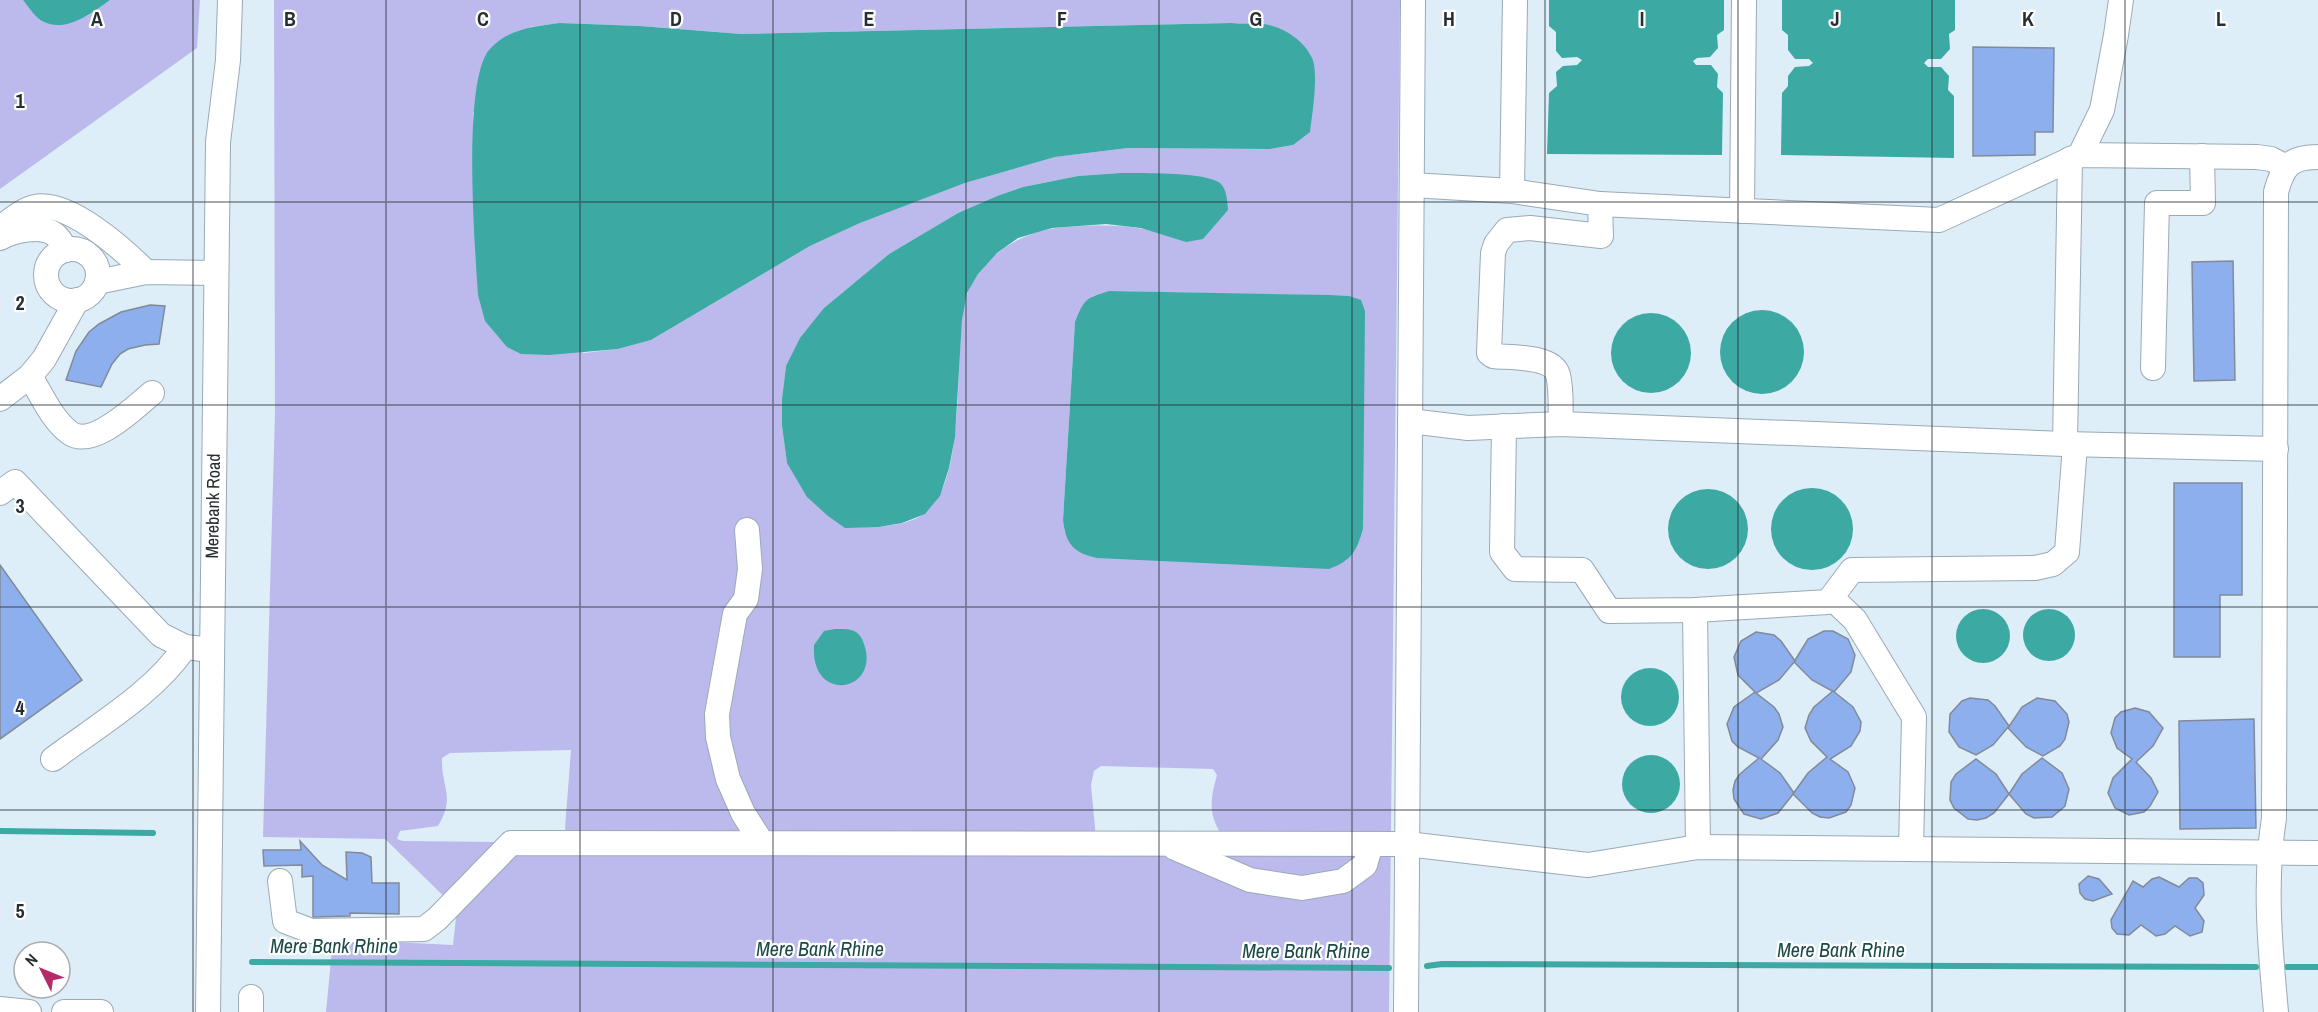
<svg xmlns="http://www.w3.org/2000/svg" width="2318" height="1012" font-family="'Archivo Narrow',sans-serif">
	<style>
		.green { fill: #bcbaec; fill-rule: evenodd }
		.water { fill: #3ca9a3 }
		.lines { fill: none; stroke-linecap: round; stroke-linejoin: round }
		.stream { stroke: #3ca9a3; stroke-width: 6 }
		.building { fill: #8dafed; stroke: #828a98; stroke-width: 1.5 }
		.minor-casing { stroke: #9aaab5; stroke-width: 26 }
		.minor { stroke: #fff; stroke-width: 24 }
		.grid { fill: none; stroke: #272e32; stroke-width: 1.5; stroke-opacity: 0.55 }
		.labels { text-anchor: middle; stroke-width: 4.5; stroke-linejoin: round; paint-order: stroke }
		.street-label { font-size: 18px; fill: #272e32; stroke: #fff }
		.water-label { font-size: 20px; font-style: italic; fill: #1a4a47; stroke: #fff }
		.grid-label { font-size: 20px; text-anchor: middle; font-weight: bold; fill: #272e32; stroke: #fff; stroke-width: 4.5; stroke-linejoin: round; paint-order: stroke }
	</style>
	<rect width="100%" height="100%" fill="#ddeef9"/>
	<g class="green">
		<polygon points="0,0 23,0 40,20 87,16 110,0 200,0 197,48 0,189"/>
		<path d="M274,0H1400L1389,1012H326L333,939L453,945L457,909L385,839L263,837L275,413ZM560,23L640,26L741,34L1231,23L1266,24L1293,145L1270,149L1128,148L1055,157L965,183L860,223L810,246L651,340L618,349L584,353L478,295L473,113L530,27ZM1120,173L1186,242C1144,224 1110,224 1065,227C1025,230 984,253 968,292C961,310 961,332 960,351C958,387 958,424 951,460C947,479 941,499 926,512C914,523 893,525 879,527L787,463L782,426V399L786,366L824,308L889,254L958,213L997,196L1023,187L1078,176ZM1109,291L1349,296L1065,532L1063,520L1075,322L1093,296ZM571,750L565,828L567,838L500,842L403,841L397,839L400,831L438,826C456,796 441,788 442,758L450,753ZM1101,766L1213,769L1217,775C1210,800 1208,815 1223,837L1096,838L1091,785L1094,771Z"/>
	</g>
	<g class="water">
		<path d="M23,0H110C92,13 65,34 42,21C35,17 28,6 23,0Z"/>
		<polygon points="1549,0 1724,0 1724,30 1717,35 1718,48 1710,57 1697,58 1693,61 1696,65 1711,65 1718,74 1717,87 1723,93 1722,155 1547,154 1549,93 1557,86 1556,72 1563,66 1577,65 1582,60 1577,57 1562,58 1556,51 1556,32 1549,26"/>
		<polygon points="1782,0 1955,0 1955,30 1949,34 1950,49 1941,59 1928,59 1924,63 1928,67 1941,67 1949,76 1948,90 1954,96 1954,158 1781,155 1782,93 1788,86 1788,76 1795,67 1809,66 1813,63 1809,59 1795,59 1788,50 1788,35 1782,30"/>
		<path d="M560,23L640,26L741,34L1231,23C1242,24 1253,23 1264,24C1283,27 1304,40 1312,58C1319,73 1312,115 1310,132L1293,145L1270,149L1128,148L1055,157L965,183L860,223L810,246L651,340L618,349L549,355L521,354L507,347L485,321L478,295C475,248 462,83 489,50C506,29 536,26 560,23Z"/>
		<path d="M1120,173C1141,173 1206,172 1220,183C1227,189 1227,201 1228,210L1203,239L1186,242L1141,228L1106,224L1052,228L1018,238L997,253L978,274L967,293L962,320L955,437L949,468L940,496L925,514L902,523L879,527L845,528L828,516L807,497L787,463L782,426V399L786,366L800,338L824,308L889,254L958,213L997,196L1023,187L1078,176Z"/>
		<path d="M1109,291L1330,295L1349,296L1361,300L1365,311L1363,529C1356,552 1352,560 1329,569L1097,558C1074,553 1066,545 1063,520L1075,322C1084,299 1086,298 1109,291Z"/>
		<circle cx="1762" cy="352" r="42"/>
		<circle cx="1651" cy="353" r="40"/>
		<circle cx="1812" cy="529" r="41"/>
		<circle cx="1708" cy="529" r="40"/>
		<circle cx="1983" cy="636" r="27"/>
		<circle cx="2049" cy="635" r="26"/>
		<path d="M835,629C849,629 859,628 864,644C881,692 810,705 814,645L824,631Z"/>
		<circle cx="1650" cy="697" r="29"/>
		<circle cx="1651" cy="784" r="29"/>
	</g>
	<g class="lines">
		<g class="stream">
			<polyline points="0,831 153,833"/>
			<polyline points="252,962 1389,968"/>
			<polyline points="1427,966 1442,964 2256,967"/>
			<polyline points="2287,967 2318,967"/>
		</g>
	</g>
	<g class="building">
		<polygon points="1973,47 2054,48 2053,132 2035,132 2035,155 1973,156"/>
		<polygon points="2233,261 2235,380 2194,381 2192,262"/>
		<polygon points="150,305 165,306 159,344 145,345 128,349 120,354 112,364 101,387 66,380 76,351 89,332 99,324 121,312"/>
		<polygon points="2174,483 2242,483 2242,595 2220,595 2220,657 2174,657"/>
		<polygon points="0,565 82,680 0,739"/>
		<polygon points="1824,631 1833,631 1848,639 1855,655 1851,672 1834,692 1812,680 1794,662 1808,639"/>
		<polygon points="1756,632 1774,635 1781,641 1795,661 1779,680 1756,693 1774,707 1779,714 1783,727 1778,740 1761,759 1780,773 1794,793 1778,813 1761,819 1744,814 1734,799 1733,790 1735,781 1740,774 1759,758 1738,747 1732,741 1727,724 1734,707 1755,692 1738,675 1734,657 1741,641"/>
		<polygon points="1833,691 1853,707 1861,722 1860,731 1851,746 1830,759 1848,772 1855,788 1851,805 1846,812 1829,818 1820,817 1812,813 1793,794 1808,773 1827,757 1811,741 1805,728 1809,715 1814,707"/>
		<polygon points="1970,698 1988,700 1995,706 2009,726 1993,745 1976,755 1959,747 1949,732 1950,714 1962,701"/>
		<polygon points="2037,698 2055,701 2067,714 2069,722 2065,739 2060,746 2043,756 2026,747 2008,728 2022,707"/>
		<polygon points="2135,708 2149,712 2163,728 2153,746 2136,762 2151,778 2158,792 2150,806 2144,812 2129,815 2115,808 2108,793 2113,778 2132,759 2117,748 2111,733 2115,718 2121,712"/>
		<polygon points="2254,719 2256,828 2180,829 2179,721"/>
		<polygon points="2042,758 2062,773 2069,789 2065,806 2052,817 2034,818 2026,814 2009,794 1994,813 1986,818 1977,820 1968,819 1954,808 1950,800 1951,782 1956,774 1976,759 1996,774 2009,794 2022,774"/>
		<polygon points="300,841 322,865 347,880 346,852 362,853 371,857 372,883 399,883 399,914 350,913 350,916 313,917 313,876 302,877 302,865 264,866 263,850 301,850"/>
		<polygon points="2088,876 2099,879 2112,894 2093,901 2085,899 2080,893 2079,884"/>
		<polygon points="2159,877 2179,887 2189,878 2197,878 2203,883 2204,895 2195,908 2204,921 2202,932 2190,936 2175,926 2165,934 2156,936 2141,925 2129,935 2117,934 2112,928 2111,920 2133,881 2143,887 2152,879"/>
	</g>
	<g class="lines">
		<defs>
			<g id="minor">
				<polyline points="1515,0 1512,191 1600,204"/>
				<polyline points="2080,155 2102,110 2116,35 2121,0"/>
				<polyline points="1412,185 1512,191"/>
				<polyline points="1742,211 1744,0"/>
				<path d="M0,229C9,221 23,209 35,207C69,200 124,250 146,272"/>
				<path d="M0,238C13,231 40,224 54,234C59,237 62,244 66,250"/>
				<circle cx="72" cy="275" r="26"/>
				<polyline points="97,282 146,272 216,273"/>
				<polyline points="2153,368 2157,203 2203,203 2202,156"/>
				<path d="M30,376C41,394 52,420 70,433C93,449 135,407 152,393"/>
				<polyline points="0,399 30,376 44,359 77,300"/>
				<polyline points="1410,421 1468,428 1561,424 2065,444 2276,449"/>
				<path d="M1561,424C1560,409 1562,390 1558,375C1552,355 1511,358 1493,356L1489,353L1493,253L1496,244L1507,230L1530,228L1601,236L1600,204L1939,220L2080,155L2257,157L2271,159L2286,167"/>
				<polyline points="1504,426 1502,552 1515,569 1582,570 1609,611 1695,610 1828,602 1852,570 2035,568 2053,564 2067,552 2075,445"/>
				<polyline points="2065,444 2070,159"/>
				<polyline points="0,493 15,482 161,635 185,647 212,650"/>
				<polyline points="747,530 750,569 746,599 735,614 717,714 718,737 728,779 743,813 762,843"/>
				<polyline points="1832,598 1855,620 1914,717 1911,849"/>
				<polyline points="1695,610 1698,847"/>
				<path d="M53,759C97,726 154,693 185,647"/>
				<polyline points="1175,848 1250,880 1302,888 1343,881 1365,865 1371,844"/>
				<polyline points="280,881 285,921 311,931 424,929 437,919 511,843 1407,844 1588,865 1698,847 2318,853"/>
				<polyline points="0,1009 29,1012"/>
				<polyline points="64,1012 101,1012"/>
				<polyline points="208,1012 218,142 228,60 230,0"/>
				<polyline points="251,1012 251,997"/>
				<polyline points="1406,1012 1413,0"/>
				<path d="M2276,1012C2270,948 2264,881 2274,818L2276,192C2283,166 2290,157 2318,157"/>
			</g>
		</defs>
		<use href="#minor" class="minor-casing"/>
		<use href="#minor" class="minor"/>
	</g>
	<path class="grid" d="M193,0V1012M386,0V1012M580,0V1012M773,0V1012M966,0V1012M1159,0V1012M1352,0V1012M1545,0V1012M1738,0V1012M1932,0V1012M2125,0V1012M0,202H2318M0,405H2318M0,607H2318M0,810H2318"/>
	<g class="labels">
		<g class="street-label">
			<text transform="translate(213 506) rotate(-89)" y="6">Merebank Road</text>
		</g>
		<g class="water-label">
			<text x="334" y="953">Mere Bank Rhine</text>
			<text x="820" y="956">Mere Bank Rhine</text>
			<text x="1841" y="957">Mere Bank Rhine</text>
			<text x="1306" y="958">Mere Bank Rhine</text>
		</g>
	</g>
	<g class="grid-label">
		<text x="97" y="26">A</text>
		<text x="290" y="26">B</text>
		<text x="483" y="26">C</text>
		<text x="676" y="26">D</text>
		<text x="869" y="26">E</text>
		<text x="1062" y="26">F</text>
		<text x="1256" y="26">G</text>
		<text x="1449" y="26">H</text>
		<text x="1642" y="26">I</text>
		<text x="1835" y="26">J</text>
		<text x="2028" y="26">K</text>
		<text x="2221" y="26">L</text>
		<text x="20" y="108">1</text>
		<text x="20" y="310">2</text>
		<text x="20" y="513">3</text>
		<text x="20" y="715">4</text>
		<text x="20" y="918">5</text>
	</g>
	<g transform="translate(42 970) rotate(313)"><circle r="28" fill="#ffffff" stroke="#a9abad" stroke-width="1.5"/>
	<path d="M0-4.5L10 22L0 15L-10 22Z" fill="#b52b69"/>
	<text y="-9" font-size="16" font-weight="bold" text-anchor="middle" fill="#272e32">N</text>
	</g>
</svg>
